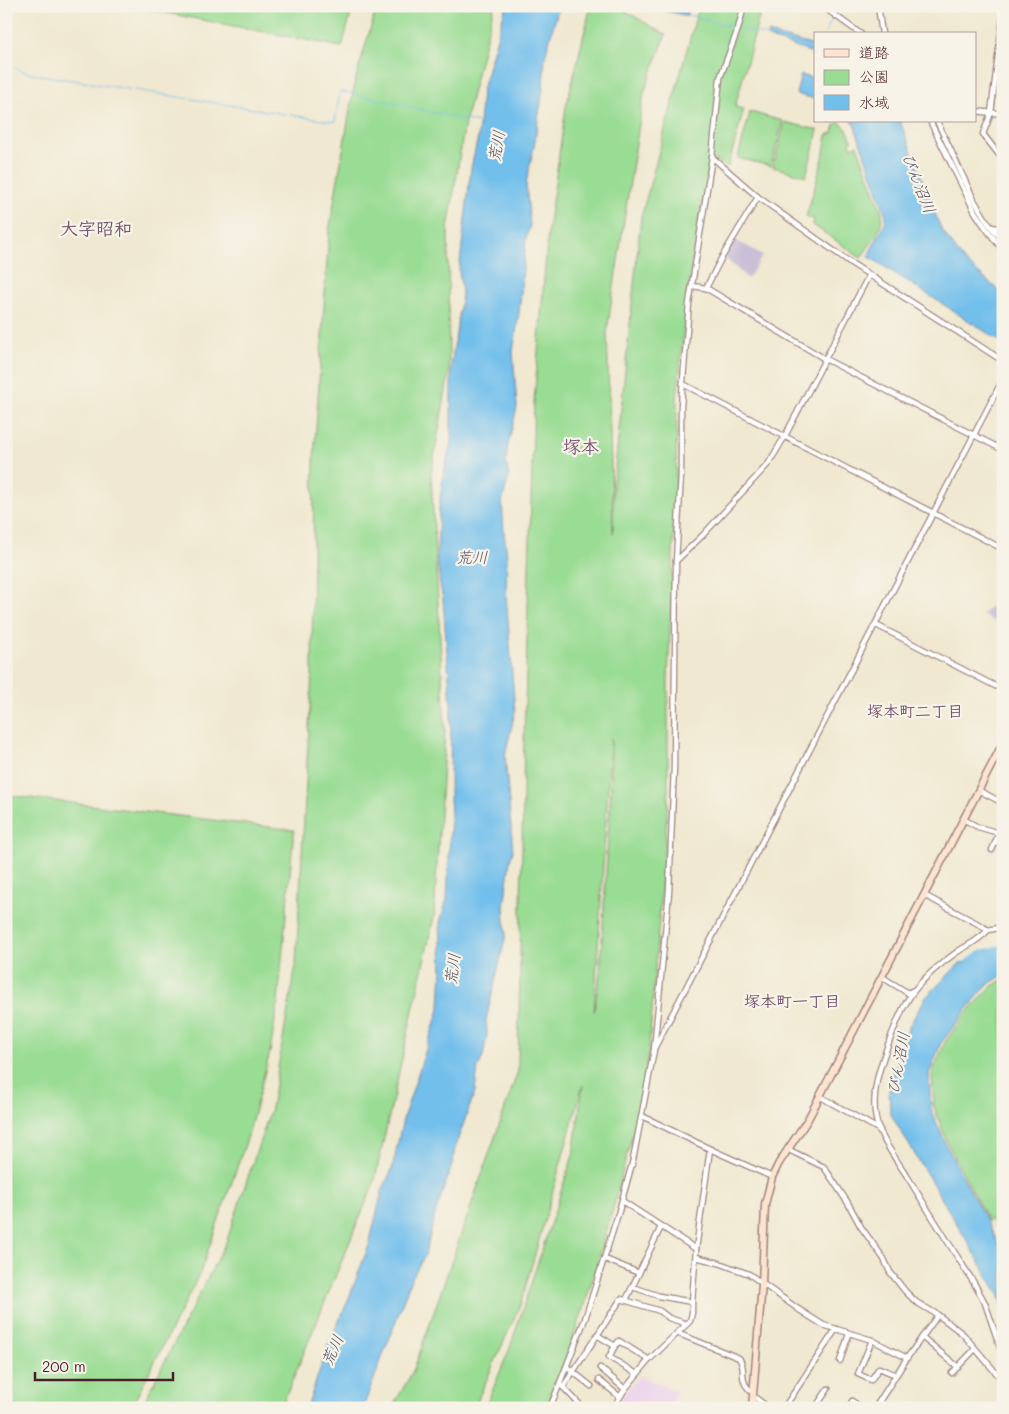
<svg xmlns="http://www.w3.org/2000/svg" width="1009" height="1414" font-family="Mali,'Klee One',sans-serif">
	<style>
		.built { fill: #ead1ec }
		.industrial { fill: #cabfd6 }
		.green { fill: #99dc93; stroke: #727e5f; fill-rule: evenodd }
		.water { fill: #72bfec; stroke: #5e6f8c }
		.lines { fill: none; stroke-linecap: round; stroke-linejoin: round }
		.stream { stroke: #72bfec; stroke-width: 1 }
		.river { stroke: #72bfec; stroke-width: 9 }
		.street-casing { stroke: #9d847e; stroke-width: 7 }
		.secondary-casing { stroke: #9d847e; stroke-width: 9 }
		.street { stroke: #fff; stroke-width: 4.5 }
		.secondary { stroke: #fde4d0; stroke-width: 6 }
		.labels { text-anchor: middle; stroke-width: 4.5; stroke-linejoin: round; paint-order: stroke }
		.water-label { font-size: 16px; font-style: italic; fill: #564f65; stroke: #f7f3e8 }
		.neighbourhood-label { font-size: 16px; font-weight: bold; fill: #755670; stroke: #f7f3e8 }
		.quarter-label { font-size: 18px; font-weight: bold; fill: #755670; stroke: #f7f3e8 }
	</style>
	<rect width="100%" height="100%" fill="#f7f3e8"/>
	<filter id="ink" filterUnits="userSpaceOnUse"><feTurbulence type="fractalNoise" baseFrequency=".02" numOctaves="2"/><feDisplacementMap in="SourceGraphic" scale="10" xChannelSelector="R" yChannelSelector="G"/><feConvolveMatrix kernelMatrix="1 2 1 2 8 2 1 2 1" color-interpolation-filters="sRGB"/></filter>
	<filter id="wash" filterUnits="userSpaceOnUse"><feTurbulence type="fractalNoise" baseFrequency=".0096" numOctaves="4" result="noise"/><feDisplacementMap in="SourceGraphic" scale="20" xChannelSelector="R" yChannelSelector="G"/><feGaussianBlur stdDeviation="1.12" result="paint"/><feColorMatrix in="noise" values="0 0 0 0 0 0 0 0 0 0 0 0 0 0 0 0 0 1.4 0 .05"/><feComposite in="paint" operator="in"/></filter>
	<g filter="url(#wash)">
		<rect width="100%" height="100%" fill="#f0e8d0"/>
		<polygon class="built" points="639,1376 677,1391 670,1408 615,1408 626,1391"/>
		<g class="industrial">
			<polygon points="735,240 763,255 748,279 724,257"/>
			<polygon points="1003,594 1003,624 1001,625 982,615"/>
		</g>
		<g class="green">
			<polygon points="130,6 353,6 342,47"/>
			<polygon points="377,6 494,6 465,122 448,229 449,373 431,474 445,729 434,917 374,1183 281,1408 141,1408 227,1240 271,1108 296,964 312,672 314,458 329,231 355,81"/>
			<path d="M591,6H617L666,35L644,92L607,331L613,533V488L641,217L699,6H762L735,107L744,109L728,167L710,158L694,249L685,318L677,400L676,481L668,680V801L649,1050L637,1116L613,1209L584,1308L556,1384L545,1408H485L510,1348L573,1155L583,1085L521,1303L474,1408H392L414,1369L518,1071L524,739L534,401L548,230L566,107ZM611,738V788L600,973L594,1012Z"/>
			<polygon points="750,112 783,121 771,166 738,158"/>
			<polygon points="785,122 818,130 806,176 773,167"/>
			<path d="M838,122C846,125 849,133 852,141L850,142L851,147L857,145L882,212C884,229 870,244 861,258L813,225L814,219L806,217L823,158L827,135L833,133L835,125Z"/>
			<polygon points="6,795 294,830 278,1002 270,1052 248,1136 200,1273 131,1408 6,1408"/>
			<polygon points="1003,979 1003,1240 991,1219 988,1221 948,1144 934,1107 932,1073 945,1042 963,1017 991,987"/>
		</g>
		<g class="water">
			<polygon points="506,6 559,6 545,56 543,88 534,146 526,184 530,226 526,238 519,313 513,352 517,407 507,449 506,461 509,477 502,501 504,532 507,557 506,593 515,712 505,755 513,851 510,861 504,907 506,935 486,1020 487,1034 483,1057 478,1067 475,1092 455,1147 453,1162 436,1211 425,1255 411,1279 400,1310 363,1408 307,1408 328,1345 347,1303 369,1245 382,1191 392,1169 403,1119 440,1007 442,969 440,922 447,899 451,813 450,798 451,704 443,600 440,584 437,558 439,508 443,476 451,443 451,367 462,293 459,271 471,168 478,137 482,90"/>
			<polygon points="654,6 672,6 688,12 687,16 663,10"/>
			<polygon points="768,33 815,46 815,54 767,37"/>
			<polygon points="801,75 815,79 815,99 796,94"/>
			<polygon points="852,121 900,121 941,229 964,261 1003,294 1003,343 868,256 885,223 886,215 855,127"/>
			<polygon points="1003,948 1003,975 987,985 960,1018 941,1043 929,1074 931,1109 946,1145 1003,1252 1003,1305 999,1294 890,1113 889,1086 909,1026 926,997 959,964"/>
		</g>
		<g class="lines">
			<g class="stream">
				<polyline points="835,13 839,6"/>
				<polyline points="688,15 737,28"/>
				<polyline points="741,29 769,36"/>
				<polyline points="825,34 833,16"/>
				<polyline points="6,64 28,73 335,122 340,92 350,93 479,123"/>
			</g>
			<polyline class="river" points="969,964 980,955 1003,949"/>
		</g>
	</g>
	<g filter="url(#ink)">
		<g class="lines">
			<defs>
				<g id="street">
					<polyline points="822,6 861,34"/>
					<polyline points="878,6 882,34"/>
					<polyline points="1003,16 991,113 983,134 1003,160"/>
					<polyline points="975,111 1003,114"/>
					<polyline points="930,121 975,212 985,227 1003,250"/>
					<polyline points="937,121 974,200 988,223 1003,241"/>
					<polyline points="712,157 758,197 851,263 1003,361"/>
					<polyline points="992,227 1003,229"/>
					<polyline points="692,286 706,288 825,359 1003,450"/>
					<polyline points="706,288 722,257 758,197"/>
					<polyline points="683,384 1003,549"/>
					<polyline points="676,561 703,535 769,463 785,436 869,275"/>
					<polyline points="876,625 1003,690"/>
					<polyline points="978,790 1003,803"/>
					<polyline points="963,819 978,827 1003,834"/>
					<polyline points="992,850 999,833"/>
					<polyline points="924,895 982,926 988,930 1003,927"/>
					<path d="M988,930C980,940 968,945 957,952C943,962 928,974 917,987C905,1001 899,1017 892,1034C882,1061 870,1090 876,1119C879,1136 897,1161 907,1176C929,1212 951,1247 974,1283L985,1303L1003,1356"/>
					<polyline points="882,977 908,993 914,990"/>
					<polyline points="655,1047 1003,379"/>
					<polyline points="819,1096 880,1130"/>
					<polyline points="642,1116 710,1149 772,1177"/>
					<polyline points="787,1149 824,1167 848,1203 861,1227 884,1259 890,1272 905,1291 916,1302 938,1315 963,1334 1003,1381"/>
					<polyline points="622,1201 696,1249"/>
					<polyline points="696,1257 719,1263 749,1274 798,1309 823,1325 872,1340 907,1358"/>
					<polyline points="605,1259 639,1273"/>
					<polyline points="633,1287 659,1296 692,1302"/>
					<polyline points="626,1300 661,1227"/>
					<path d="M677,1333L739,1358C748,1371 736,1379 753,1393"/>
					<polyline points="597,1335 615,1346 609,1357 637,1374"/>
					<polyline points="922,1337 958,1367"/>
					<polyline points="872,1340 858,1374 871,1380 879,1368 896,1375"/>
					<polyline points="615,1346 619,1341 649,1360"/>
					<polyline points="840,1361 849,1334"/>
					<polyline points="567,1367 591,1386"/>
					<polyline points="600,1368 625,1389"/>
					<polyline points="952,1373 975,1349"/>
					<polyline points="599,1380 620,1397"/>
					<polyline points="561,1386 563,1387 583,1408"/>
					<polyline points="563,1387 621,1299 660,1311 669,1318 687,1324"/>
					<polyline points="753,1396 769,1408"/>
					<polyline points="852,1401 862,1408"/>
					<polyline points="550,1408 585,1319 619,1211 633,1160 654,1050 669,892 674,767 676,561 681,475 681,406 689,304 712,157 720,78 738,29 744,6"/>
					<polyline points="613,1408 625,1389 649,1360 690,1321 692,1313 692,1302 696,1249 710,1149"/>
					<polyline points="784,1408 836,1329"/>
					<polyline points="815,1408 828,1389"/>
					<polyline points="875,1408 907,1358 938,1315"/>
				</g>
				<polyline id="secondary" points="752,1408 762,1284 765,1204 772,1177 779,1163 808,1119 1003,743"/>
			</defs>
			<use href="#street" class="street-casing"/>
			<use href="#secondary" class="secondary-casing"/>
			<use href="#street" class="street"/>
			<use href="#secondary" class="secondary"/>
		</g>
	</g>
	<g class="labels">
		<g class="water-label">
			<text transform="translate(496 146) rotate(-80)" y="6">荒川</text>
			<text transform="translate(919 183) rotate(68)" y="6">びん沼川</text>
			<text x="472" y="563">荒川</text>
			<text transform="translate(452 969) rotate(-83)" y="6">荒川</text>
			<text transform="translate(898 1063) rotate(-80)" y="6">びん沼川</text>
			<text transform="translate(332 1350) rotate(-66)" y="6">荒川</text>
		</g>
		<g class="neighbourhood-label">
			<text x="915" y="717">塚本町二丁目</text>
			<text x="792" y="1007">塚本町一丁目</text>
		</g>
		<g class="quarter-label">
			<text x="96" y="235">大字昭和</text>
			<text x="581" y="453">塚本</text>
		</g>
	</g>
	<rect width="1009" height="1414" fill="none" stroke="#f7f3e8" stroke-width="25"/>
	<rect x="814" y="32" width="162" height="90" fill="#f7f3e8" stroke="#b29e9c"/>
	<rect x="824" y="49" width="25" height="8" fill="#fde4d0" stroke="#b29e9c"/>
	<text x="859" y="58" font-size="15" fill="#4a1f2b">道路</text>
	<rect x="824" y="70" width="25" height="15" fill="#99dc93" stroke="#b29e9c"/>
	<text x="859" y="82" font-size="15" fill="#4a1f2b">公園</text>
	<rect x="824" y="95" width="25" height="15" fill="#72bfec" stroke="#b29e9c"/>
	<text x="859" y="108" font-size="15" fill="#4a1f2b">水域</text>
	<path d="M35 1372v8h138v-8" fill="none" stroke="#4a1f2b" stroke-width="2.5"/>
	<text x="42" y="1372" font-size="15" fill="#4a1f2b" stroke="#f7f3e8" stroke-width="4" paint-order="stroke">200 m</text>
</svg>
